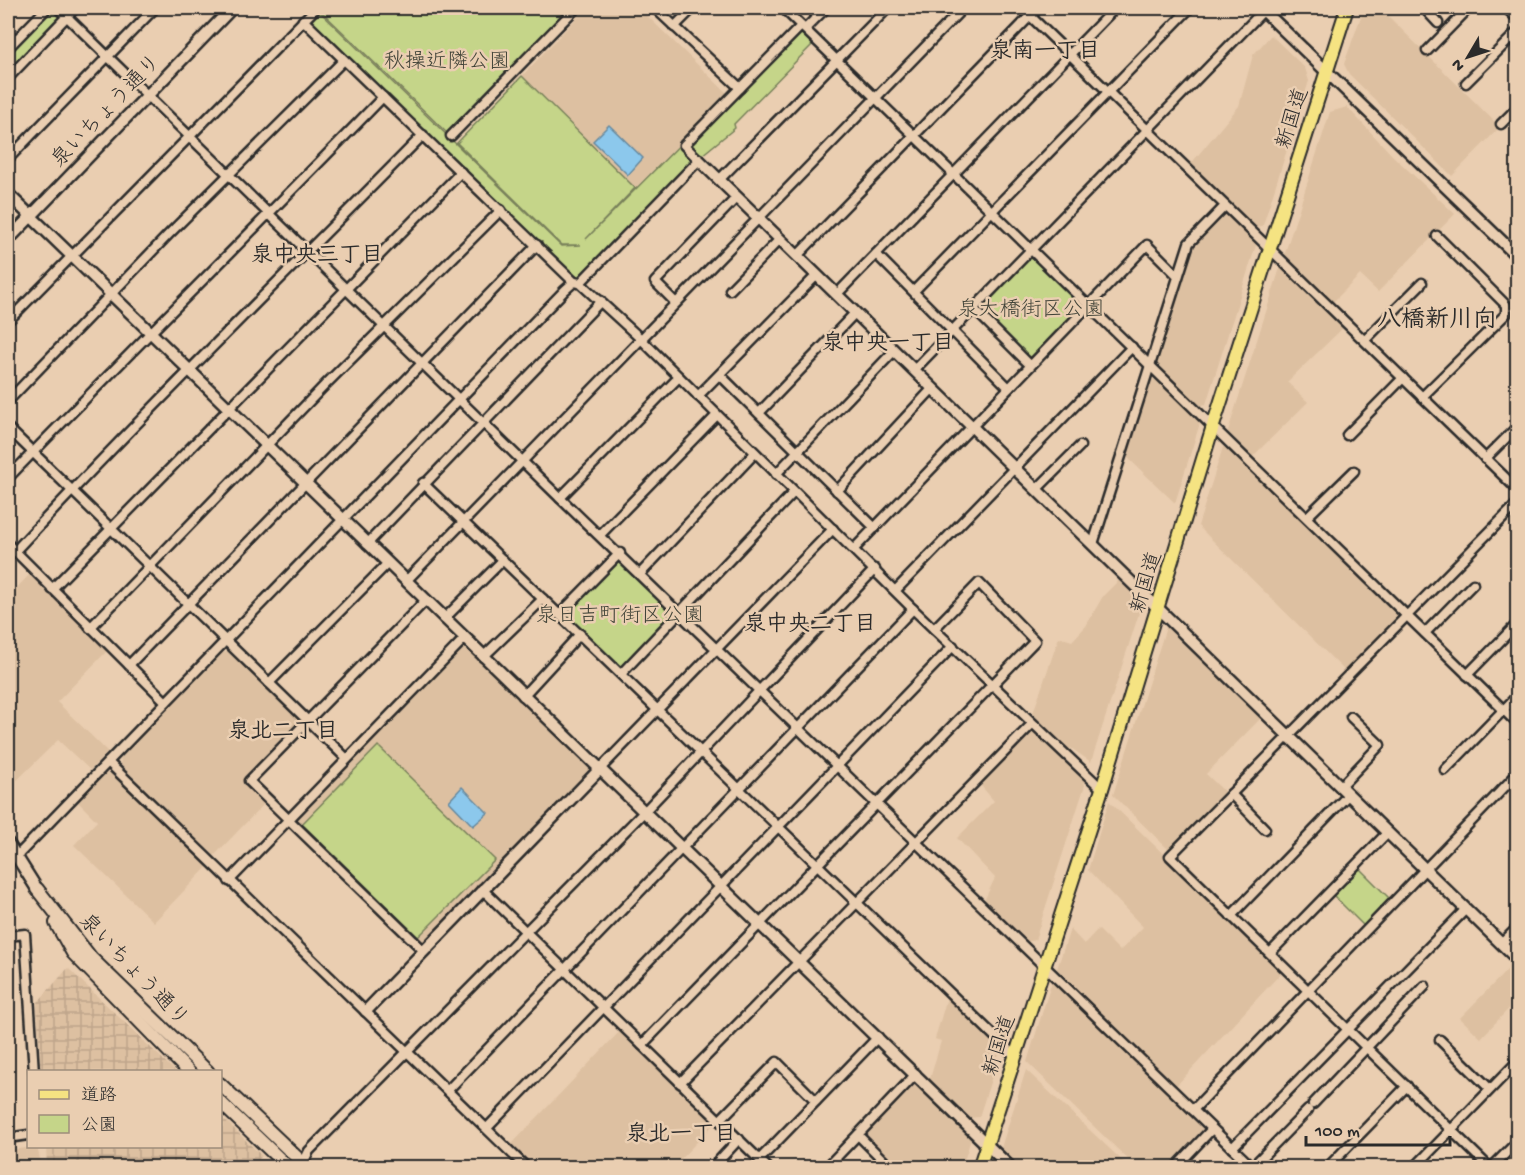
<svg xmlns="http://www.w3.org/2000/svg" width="1525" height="1175" font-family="'Gochi Hand','Klee One',sans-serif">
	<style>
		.built { fill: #ddc0a1 }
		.industrial { fill: url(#industrial-grid) }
		.green { fill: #c5d589; stroke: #78805a; stroke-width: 1.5 }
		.water { fill: #8cc8ec; stroke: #65899f; stroke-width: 1.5 }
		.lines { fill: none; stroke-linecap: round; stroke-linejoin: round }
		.minor-casing { stroke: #2b2b2b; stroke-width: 13 }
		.tertiary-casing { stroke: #2b2b2b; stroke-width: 15 }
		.secondary-casing { stroke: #2b2b2b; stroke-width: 16 }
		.primary-casing { stroke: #2b2b2b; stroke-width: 16 }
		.minor { stroke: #eaceb1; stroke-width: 8 }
		.tertiary { stroke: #eaceb1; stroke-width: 10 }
		.secondary { stroke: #eaceb1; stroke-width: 12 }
		.primary { stroke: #f5e382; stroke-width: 12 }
		.labels { text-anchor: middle; stroke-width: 5; stroke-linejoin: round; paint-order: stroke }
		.park-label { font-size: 21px; fill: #424439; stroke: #eaceb1 }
		.street-label { font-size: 21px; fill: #2b2b2b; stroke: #eaceb1 }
		.neighbourhood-label { font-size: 22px; font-weight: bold; fill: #2b2b2b; stroke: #eaceb1 }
		.quarter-label { font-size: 24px; font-weight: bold; fill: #2b2b2b; stroke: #eaceb1 }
	</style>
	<defs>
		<pattern id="industrial-grid" width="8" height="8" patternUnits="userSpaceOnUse" patternTransform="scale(1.5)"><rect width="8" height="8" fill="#ddc0a1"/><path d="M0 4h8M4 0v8" fill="none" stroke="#bea58b"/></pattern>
	</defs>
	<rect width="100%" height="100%" fill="#eaceb1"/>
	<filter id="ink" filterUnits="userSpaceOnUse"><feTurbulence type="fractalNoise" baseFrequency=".0167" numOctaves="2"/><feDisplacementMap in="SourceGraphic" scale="12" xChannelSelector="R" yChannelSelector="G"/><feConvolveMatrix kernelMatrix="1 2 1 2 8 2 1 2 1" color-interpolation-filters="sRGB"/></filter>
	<g filter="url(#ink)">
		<g class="built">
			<polygon points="586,8 639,8 729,95 635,188 522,76"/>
			<polygon points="1364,8 1380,8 1500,127 1452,176 1349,74 1344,64"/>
			<polygon points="1271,35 1305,68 1309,81 1263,225 1255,229 1189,166 1239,106 1253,55"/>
			<polygon points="1347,107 1393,156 1455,214 1378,292 1360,275 1332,303 1284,256 1330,112"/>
			<polygon points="1228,213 1256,245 1206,404 1198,406 1158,366 1156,361 1193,244 1222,214"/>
			<polygon points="1281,265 1345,326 1287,382 1308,402 1250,459 1226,437"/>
			<polygon points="1159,378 1199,417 1200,423 1175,503 1126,456 1149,381"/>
			<polygon points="1223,447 1231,450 1402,613 1346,672 1198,526"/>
			<polygon points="30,574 107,651 57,702 108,752 90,770 58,740 8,789 8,597"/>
			<polygon points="1121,578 1141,599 1142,604 1091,762 1071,748 1068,751 1032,716 1059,637 1072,641 1086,626 1103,596"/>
			<polygon points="1167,624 1262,717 1206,774 1227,794 1171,852 1113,795"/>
			<polygon points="464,639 600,769 423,950 288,820"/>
			<polygon points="231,651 298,717 299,724 243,781 265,803 214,856 120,764 121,758 222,653"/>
			<polygon points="1029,730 1034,730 1083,778 1085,785 1035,940 1026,942 984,901 995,878 957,838 994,801 977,781"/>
			<polygon points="105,773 113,774 208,866 154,922 74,845 97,821 77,801"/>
			<polygon points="1109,801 1283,971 1175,1087 1056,972 1070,929 1084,944 1098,929 1120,951 1143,927 1088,870"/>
			<polygon points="1513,964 1517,969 1517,1000 1481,1038 1460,1018"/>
			<polygon points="1053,978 1202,1124 1203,1130 1167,1167 1136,1167 1027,1062"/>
			<polygon points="948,994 1002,1045 979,1117 969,1118 930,1079 941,1041 935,1039"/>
			<polygon points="621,1030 716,1122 673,1167 532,1167 510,1146"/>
			<polygon points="1026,1070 1129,1167 1017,1167 1000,1151"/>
			<polygon points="918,1084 970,1134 971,1139 962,1167 894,1168 864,1137 864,1133 910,1085"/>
			<polygon points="37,1147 42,1167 8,1167 8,1150"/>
		</g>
		<g class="industrial">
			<polygon points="68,968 175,1071 41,1071 37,1003"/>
			<polygon points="221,1116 262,1156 251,1167 47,1166 46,1147 220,1146"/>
		</g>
		<g class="green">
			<polygon points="51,8 70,8 8,72 8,53"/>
			<polygon points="326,8 570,8 448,134 322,12"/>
			<polygon points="318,10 561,246 581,245 561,245 457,143 522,76 635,188 586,239 792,32 802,33 813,44 734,124 735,128 696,160 577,280 308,21"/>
			<polygon points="1028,256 1032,257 1081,305 1082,309 1033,359 1028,359 980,311 980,307"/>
			<polygon points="615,562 621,562 672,611 673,616 623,667 619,667 567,616 568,612"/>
			<polygon points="378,746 495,860 418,937 302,824"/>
			<polygon points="1358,867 1390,899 1364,926 1332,894"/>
		</g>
		<g class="water">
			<polygon points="609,125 643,158 628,175 593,141"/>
			<polygon points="462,787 488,813 473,826 449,801"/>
		</g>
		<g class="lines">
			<defs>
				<g id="minor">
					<polyline points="58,8 560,498 1253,1168"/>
					<polyline points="655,8 740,88"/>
					<polyline points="783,8 1518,724"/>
					<polyline points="1022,8 1518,490"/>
					<polyline points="1424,8 1438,23"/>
					<polyline points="1506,8 1518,19"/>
					<polyline points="303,20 574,282"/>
					<polyline points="674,27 693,8"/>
					<polyline points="805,29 826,8"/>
					<polyline points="8,48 47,8"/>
					<polyline points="1427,51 1469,8"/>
					<polyline points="8,78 75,8"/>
					<polyline points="1466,83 1518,31"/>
					<polyline points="1501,124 1518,107"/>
					<polyline points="451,136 576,8"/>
					<polyline points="8,159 155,8"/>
					<polyline points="719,180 888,8"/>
					<polyline points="876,254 1009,388"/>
					<polyline points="797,256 1038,8"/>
					<polyline points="580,283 641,339 913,609 1102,789"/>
					<polyline points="730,290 780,239"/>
					<polyline points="914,291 1190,8"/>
					<polyline points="837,294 1115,8"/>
					<polyline points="676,303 655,282 737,197"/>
					<polyline points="974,309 1030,365"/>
					<polyline points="8,321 316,8"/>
					<polyline points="1365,340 1422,283"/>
					<polyline points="914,370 1264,10"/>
					<polyline points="720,375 875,528"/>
					<polyline points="698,396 817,275"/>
					<polyline points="1422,397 1506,314 1506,305 1437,236"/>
					<polyline points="8,401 169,234 344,60"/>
					<polyline points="759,413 855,313"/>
					<polyline points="8,428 347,759"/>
					<polyline points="1347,435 1403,378"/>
					<polyline points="1485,459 1518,426"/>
					<polyline points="776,474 894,351"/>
					<path d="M8,478C132,350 259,225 383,97"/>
					<polyline points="423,483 1014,1055"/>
					<polyline points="1037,489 1080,446"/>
					<polyline points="837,491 933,388"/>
					<polyline points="560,498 679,377"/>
					<polyline points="1307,517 1354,471"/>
					<polyline points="600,535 717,415"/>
					<polyline points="8,544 166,702"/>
					<polyline points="367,544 601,301"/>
					<polyline points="1093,544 1189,243 1225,206"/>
					<polyline points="854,549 1147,245 1178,276"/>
					<path d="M15,551C148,409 287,273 423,135"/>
					<polyline points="640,574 755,453"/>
					<polyline points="406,581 963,8"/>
					<polyline points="52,589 461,172"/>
					<polyline points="896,590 1132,347"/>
					<polyline points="560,614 620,553"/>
					<polyline points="444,619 503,560"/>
					<polyline points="90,628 325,385 501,210"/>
					<polyline points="1425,633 1473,584"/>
					<polyline points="483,657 543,599"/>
					<polyline points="129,665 537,245"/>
					<polyline points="621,674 794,492"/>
					<polyline points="1467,675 1518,623"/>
					<polyline points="269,683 387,564"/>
					<polyline points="523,696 580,634"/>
					<polyline points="108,762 527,1168"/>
					<polyline points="600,769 833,529"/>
					<polyline points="1445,770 1518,695"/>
					<polyline points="1340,787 1380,745 1351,717"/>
					<polyline points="1231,794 1265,829"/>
					<polyline points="17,856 565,290 574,282 580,283 699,160 684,145 801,26"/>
					<polyline points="229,881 464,639"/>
					<polyline points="482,889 768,1168"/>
					<polyline points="1231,916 1348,795"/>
					<polyline points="8,936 25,934 34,1072"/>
					<polyline points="1501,944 1518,927"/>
					<polyline points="423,950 249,781 425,601"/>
					<polyline points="1270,953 1387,833"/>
					<polyline points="1440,1040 1490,1089"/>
					<polyline points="642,1045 1035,641 979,583 934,629"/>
					<polyline points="680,1083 1032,724"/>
					<polyline points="448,1090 913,609"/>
					<polyline points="1313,1104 1425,986"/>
					<polyline points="1193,1110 1518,773"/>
					<polyline points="720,1120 777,1062 816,1101"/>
					<polyline points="487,1128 953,646"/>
					<polyline points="858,1135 884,1161 887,1168"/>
					<polyline points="8,1138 28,1135"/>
					<polyline points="1232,1148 1466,909"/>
					<polyline points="760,1159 878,1037"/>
					<polyline points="302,1165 309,1151 644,812 875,569"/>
					<polyline points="712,1168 739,1139"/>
					<polyline points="826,1168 916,1074"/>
					<polyline points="1175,1168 1212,1129"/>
					<polyline points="1251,1168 1308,1110"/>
					<polyline points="1327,1168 1407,1086"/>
					<polyline points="1414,1168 1518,1061"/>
					<polyline points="1490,1168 1170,856 1518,503"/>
					<polyline points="1491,1168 1518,1141"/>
				</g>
				<g id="tertiary">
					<polyline points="1261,8 1518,257"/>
					<polyline points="699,160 1518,960"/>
					<polyline points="8,194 1011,1168"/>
					<polyline points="8,240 232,8"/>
					<polyline points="8,843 37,889"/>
					<polyline points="366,1011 600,769"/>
				</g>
				<g id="secondary">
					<polyline points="37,889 91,958 208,1072"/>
					<polyline points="56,923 73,953 189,1072"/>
					<polyline points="220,1084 308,1168"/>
					<polyline points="220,1102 289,1168"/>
				</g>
				<polyline id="primary" points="979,1168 1102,789 1213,426 1347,8"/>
			</defs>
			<use href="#minor" class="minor-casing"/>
			<use href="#tertiary" class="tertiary-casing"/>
			<use href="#secondary" class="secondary-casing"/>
			<use href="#primary" class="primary-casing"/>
			<use href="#minor" class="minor"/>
			<use href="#tertiary" class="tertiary"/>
			<use href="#secondary" class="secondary"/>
			<use href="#primary" class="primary"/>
		</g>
	</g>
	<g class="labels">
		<g class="park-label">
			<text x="447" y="67">秋操近隣公園</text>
			<text x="1031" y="315">泉大橋街区公園</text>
			<text x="620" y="621">泉日吉町街区公園</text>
		</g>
		<g class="street-label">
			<text transform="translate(105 110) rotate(-46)" y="7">泉いちょう通り</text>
			<text transform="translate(1291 118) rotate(-72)" y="7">新国道</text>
			<text transform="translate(1145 582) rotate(-73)" y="7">新国道</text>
			<text transform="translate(135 969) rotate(46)" y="7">泉いちょう通り</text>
			<text transform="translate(998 1045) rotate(-72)" y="7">新国道</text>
		</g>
		<g class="neighbourhood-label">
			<text x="1045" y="57">泉南一丁目</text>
			<text x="317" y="261">泉中央三丁目</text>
			<text x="888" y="349">泉中央一丁目</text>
			<text x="810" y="630">泉中央二丁目</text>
			<text x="283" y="737">泉北二丁目</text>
			<text x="681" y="1140">泉北一丁目</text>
		</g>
		<g class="quarter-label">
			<text x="1437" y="326">八橋新川向</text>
		</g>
	</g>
	<rect width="1525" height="1175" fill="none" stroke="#eaceb1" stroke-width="30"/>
	<rect x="15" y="15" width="1495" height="1145" fill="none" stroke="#2b2b2b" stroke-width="2" filter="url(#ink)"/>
	<rect x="27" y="1070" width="195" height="78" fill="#eaceb1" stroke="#9e8d7b" stroke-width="1.5"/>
	<rect x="39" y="1090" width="30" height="9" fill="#f5e382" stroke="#9e8d7b" stroke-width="1.5"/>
	<text x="81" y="1100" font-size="18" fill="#2b2b2b">道路</text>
	<rect x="39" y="1115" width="30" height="18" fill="#c5d589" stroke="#9e8d7b" stroke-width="1.5"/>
	<text x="81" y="1130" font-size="18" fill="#2b2b2b">公園</text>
	<g transform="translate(1468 57) rotate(231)" stroke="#eaceb1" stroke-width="4.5" paint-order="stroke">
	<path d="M0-4.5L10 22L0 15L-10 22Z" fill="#2b2b2b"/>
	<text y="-9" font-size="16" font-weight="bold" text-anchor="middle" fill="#2b2b2b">N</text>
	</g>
	<path d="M1306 1136v9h144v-9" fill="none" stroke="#2b2b2b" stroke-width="3"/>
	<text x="1315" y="1136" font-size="18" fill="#2b2b2b" stroke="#eaceb1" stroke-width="4.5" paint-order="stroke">100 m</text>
</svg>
